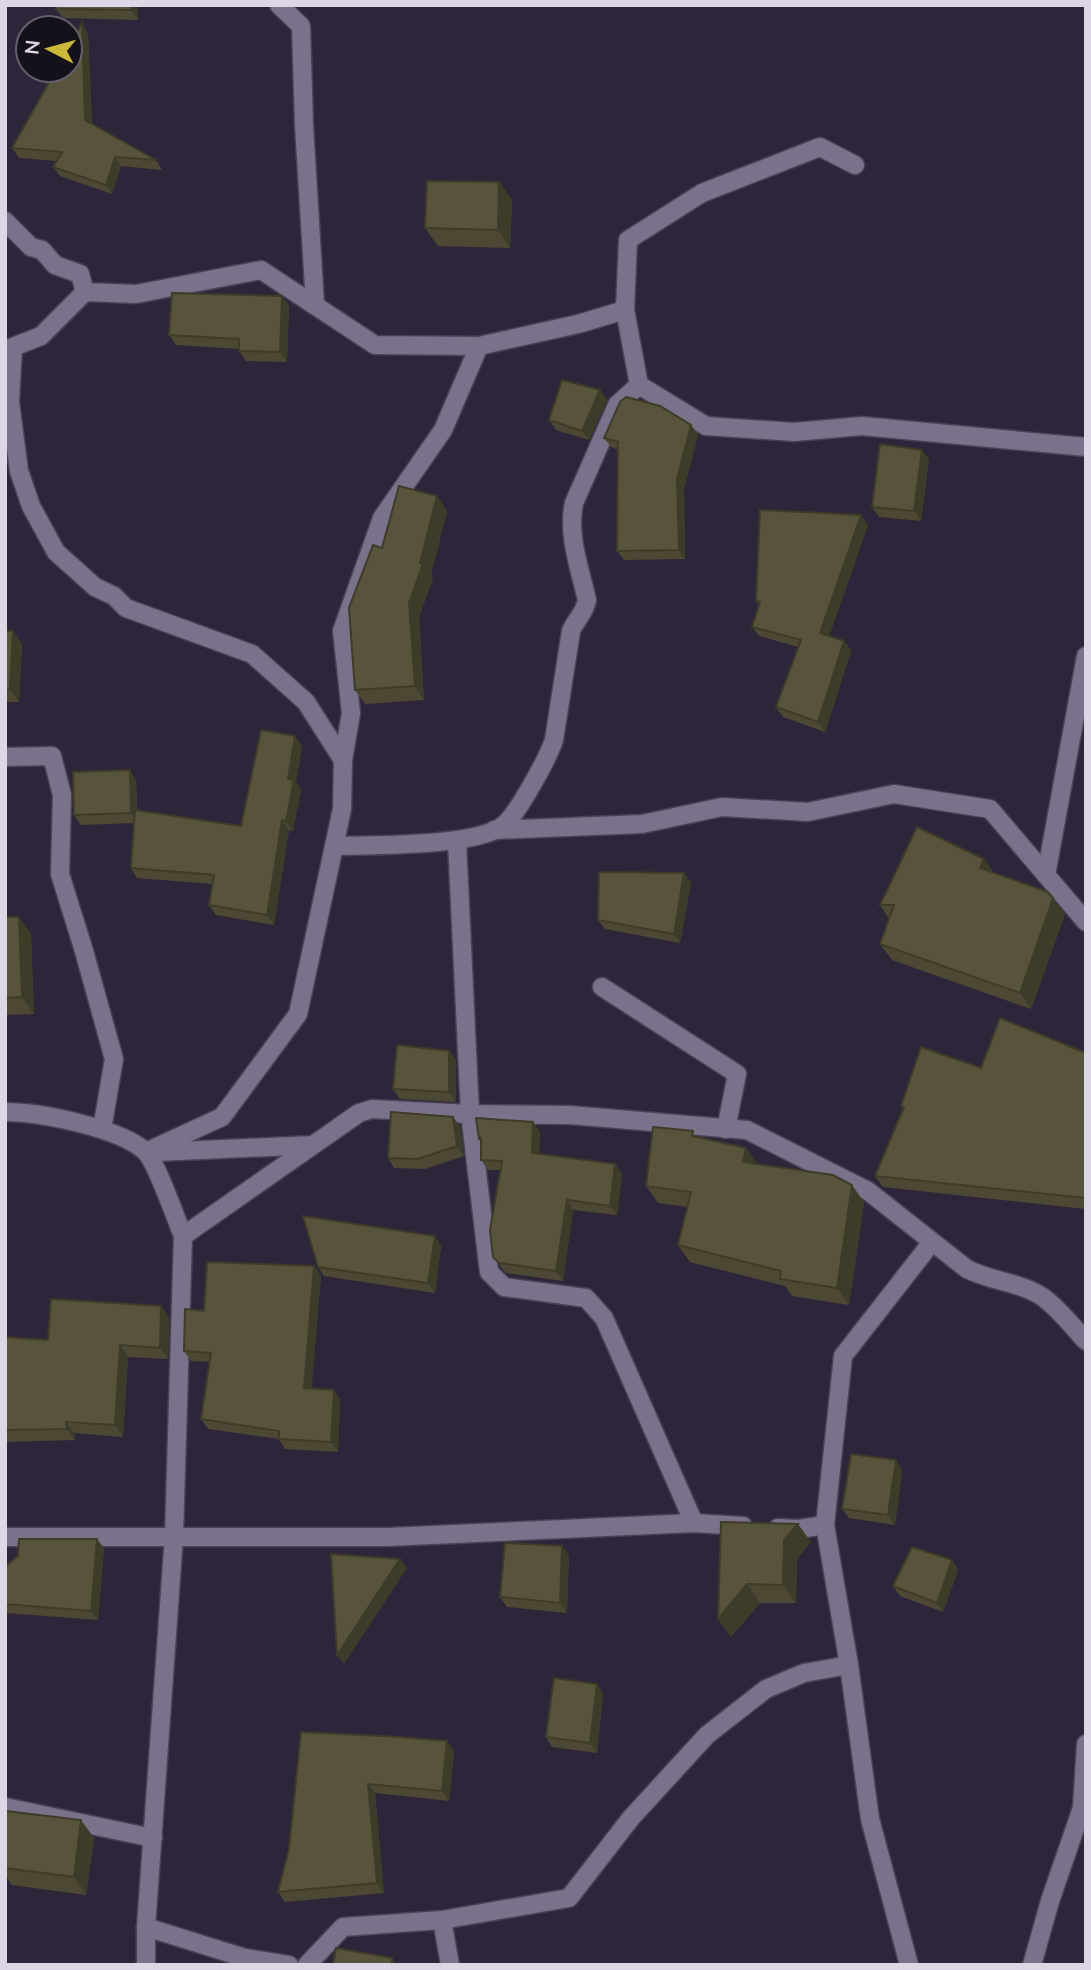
<svg xmlns="http://www.w3.org/2000/svg" width="1091" height="1970" font-family="Lato,sans-serif">
	<style>
		.lines { fill: none; stroke-linecap: round; stroke-linejoin: round }
		.minor-casing { stroke: #4a4254; stroke-width: 21 }
		.minor { stroke: #7b718a; stroke-width: 18 }
		.wall { fill: #4c4833 }
		.shaded-wall { fill: #3e3b29 }
		.building { fill: #58543b; stroke: #3e3b29; stroke-width: 2 }
	</style>
	<rect width="100%" height="100%" fill="#2e253a"/>
	<g class="lines">
		<defs>
			<g id="minor">
				<polyline points="279,5 301,26 304,125 315,304"/>
				<polyline points="5,221 31,247 42,250 55,265 80,274 85,292 136,294 261,270 375,345 479,346 578,324 625,310"/>
				<polyline points="85,292 41,336 13,347 10,402 19,471 31,506 56,552 95,587 114,596 126,608 252,654 306,702 343,760 342,809 298,1014 222,1117 146,1152"/>
				<polyline points="639,385 625,310 628,240 702,193 820,147 855,165"/>
				<polyline points="5,757 52,756 62,795 60,874 84,951 114,1059 102,1129"/>
				<polyline points="343,760 351,713 342,631 382,518 443,430 479,346"/>
				<polyline points="494,830 642,824 722,807 808,812 894,794 990,809 1086,922"/>
				<polyline points="457,841 470,1114 489,1272 504,1287 586,1298 604,1318 694,1523"/>
				<path d="M334,846C370,845 480,847 505,824C519,811 548,758 554,740L571,631C576,619 585,613 587,600C580,569 567,535 574,503L617,405L639,385L706,426L794,432L862,426L1086,447"/>
				<polyline points="1046,875 1086,656"/>
				<polyline points="602,987 737,1074 726,1129"/>
				<path d="M5,1112C40,1112 119,1128 145,1151C156,1161 176,1219 183,1236L174,1536L146,1927V1965"/>
				<polyline points="157,1152 313,1145"/>
				<path d="M183,1236L359,1113L372,1109L470,1114L570,1115L747,1130L868,1191L967,1269C990,1281 1024,1283 1044,1298C1059,1309 1073,1327 1086,1341"/>
				<polyline points="778,1528 799,1529 825,1525"/>
				<polyline points="5,1537 388,1537 694,1523 743,1526"/>
				<polyline points="5,1807 153,1838"/>
				<polyline points="442,1920 450,1965"/>
				<polyline points="146,1927 245,1958 289,1965"/>
				<polyline points="307,1965 343,1927 442,1920 569,1898 631,1818 707,1735 766,1689 804,1673 849,1665"/>
				<polyline points="909,1965 870,1819 849,1665 825,1525 843,1356 932,1242"/>
				<polyline points="1032,1965 1050,1901 1082,1808 1086,1744"/>
			</g>
		</defs>
		<use href="#minor" class="minor-casing"/>
		<use href="#minor" class="minor"/>
	</g>
	<g class="wall">
		<polygon points="138,5 138,20 63,18 56,9"/>
		<polygon points="88,33 92,124 156,160 162,170 121,166 112,194 60,176 53,167 57,161 19,158 12,148"/>
		<polygon points="499,182 512,200 510,248 438,246 425,228"/>
		<polygon points="289,305 287,362 246,361 239,351 239,349 176,345 169,335"/>
		<polygon points="600,390 607,400 589,440 556,430 549,420"/>
		<polygon points="691,425 698,435 684,489 685,559 624,560 617,551 618,450 611,447 604,438"/>
		<polygon points="929,459 921,521 879,517 872,507"/>
		<polygon points="447,511 431,575 433,578 419,617 424,700 365,704 355,690 382,548"/>
		<polygon points="868,525 829,636 844,641 851,651 825,732 783,717 776,707 798,647 759,636 752,627 759,605 756,601"/>
		<polygon points="5,631 13,631 22,644 19,702 5,702"/>
		<polygon points="302,746 296,783 301,789 293,831 289,830 274,925 216,915 209,905 212,884 137,878 131,868 134,823 81,825 74,815 136,780 137,811 241,826"/>
		<polygon points="984,859 994,873 1065,914 1031,1009 892,960 880,944 889,919 880,905"/>
		<polygon points="684,873 691,883 680,943 605,929 598,920"/>
		<polygon points="5,917 19,917 31,934 34,1014 5,1015"/>
		<polygon points="449,1051 456,1060 456,1102 400,1099 393,1089"/>
		<polygon points="1086,1053 1086,1209 883,1187 875,1176 903,1109 901,1106 981,1068"/>
		<polygon points="533,1122 540,1132 539,1154 615,1164 622,1174 617,1215 573,1210 563,1281 506,1273 493,1257 500,1170 488,1170 481,1160 481,1141 479,1139"/>
		<polygon points="460,1126 464,1156 425,1169 394,1168 388,1158"/>
		<polygon points="696,1137 757,1164 864,1202 849,1305 792,1296 785,1286 690,1262 678,1245 687,1207 658,1203 646,1186"/>
		<polygon points="435,1236 441,1246 435,1293 324,1276 318,1267"/>
		<polygon points="314,1266 321,1276 311,1389 334,1390 340,1400 338,1452 285,1449 279,1439 208,1429 201,1419 210,1362 191,1361 184,1351 204,1311"/>
		<polygon points="161,1306 169,1317 168,1359 128,1357 123,1437 74,1433 75,1440 5,1442 5,1337 48,1340"/>
		<polygon points="902,1470 895,1525 849,1518 842,1509"/>
		<polygon points="721,1522 811,1542 797,1559 796,1603 760,1603 731,1637 718,1619"/>
		<polygon points="104,1548 98,1620 5,1613 5,1567"/>
		<polygon points="569,1555 567,1613 507,1607 500,1597"/>
		<polygon points="952,1560 958,1570 943,1612 900,1596 893,1586"/>
		<polygon points="603,1693 597,1753 552,1747 546,1737"/>
		<polygon points="301,1732 447,1741 454,1751 449,1801 375,1793 384,1893 285,1902 278,1892 289,1849"/>
		<polygon points="5,1820 94,1838 86,1895 12,1885 5,1875"/>
	</g>
	<g class="shaded-wall">
		<polygon points="131,5 138,5 138,20 131,10"/>
		<polygon points="82,23 88,33 92,130 85,120"/>
		<polygon points="115,157 121,166 112,194 106,185"/>
		<polygon points="499,182 512,200 510,248 498,230"/>
		<polygon points="282,296 289,305 287,362 280,352"/>
		<polygon points="600,390 607,400 589,440 582,431"/>
		<polygon points="691,425 698,435 684,489 685,559 679,550 677,479"/>
		<polygon points="922,450 929,459 921,521 914,511"/>
		<polygon points="437,496 447,511 431,575 433,578 419,617 424,700 415,686 409,603"/>
		<polygon points="861,515 868,525 827,642 820,633"/>
		<polygon points="13,631 22,644 19,702 10,689"/>
		<polygon points="844,641 851,651 825,732 818,722"/>
		<polygon points="295,736 302,746 296,783 301,789 293,831 286,821 288,779"/>
		<polygon points="130,770 136,780 138,823 131,813"/>
		<polygon points="282,820 289,830 274,925 267,915"/>
		<polygon points="984,859 995,875 980,868"/>
		<polygon points="684,873 691,883 680,943 674,934"/>
		<polygon points="1053,898 1065,914 1031,1009 1020,993"/>
		<polygon points="19,917 31,934 34,1014 22,997"/>
		<polygon points="449,1051 456,1060 456,1102 449,1092"/>
		<polygon points="453,1117 460,1126 464,1156 457,1146"/>
		<polygon points="533,1122 540,1132 539,1162 532,1153"/>
		<polygon points="746,1148 758,1165 743,1162"/>
		<polygon points="615,1164 622,1174 617,1215 610,1206"/>
		<polygon points="852,1185 864,1202 849,1305 837,1288"/>
		<polygon points="567,1200 573,1210 563,1281 556,1271"/>
		<polygon points="435,1236 441,1246 435,1293 428,1283"/>
		<polygon points="314,1266 321,1276 311,1398 304,1388"/>
		<polygon points="161,1306 169,1317 168,1359 160,1348"/>
		<polygon points="120,1345 128,1357 123,1437 115,1425"/>
		<polygon points="334,1390 340,1400 338,1452 331,1442"/>
		<polygon points="66,1422 74,1433 75,1440 67,1429"/>
		<polygon points="896,1460 902,1470 895,1525 888,1515"/>
		<polygon points="798,1524 811,1542 797,1559 796,1603 783,1585 784,1540"/>
		<polygon points="97,1539 104,1548 98,1620 91,1611"/>
		<polygon points="562,1546 569,1555 567,1613 560,1603"/>
		<polygon points="400,1559 407,1568 344,1664 337,1655"/>
		<polygon points="952,1560 958,1570 943,1612 937,1603"/>
		<polygon points="747,1584 760,1603 731,1637 718,1619"/>
		<polygon points="597,1684 603,1693 597,1753 590,1743"/>
		<polygon points="447,1741 454,1751 449,1801 442,1791"/>
		<polygon points="368,1784 375,1793 384,1893 377,1883"/>
		<polygon points="81,1820 94,1838 86,1895 74,1877"/>
		<polygon points="392,1958 397,1965 391,1965"/>
	</g>
	<g class="building">
		<polygon points="56,5 131,5 131,10 56,9"/>
		<polygon points="82,23 85,120 156,160 115,157 106,185 53,167 62,152 12,148 56,70 70,70 70,44"/>
		<polygon points="427,181 499,182 498,230 425,228"/>
		<polygon points="172,293 282,296 280,352 239,351 239,339 169,335"/>
		<polygon points="562,380 600,390 582,431 549,420"/>
		<polygon points="626,397 660,406 691,425 677,479 679,550 617,551 618,442 604,438 620,402"/>
		<polygon points="880,444 922,450 914,511 872,507"/>
		<polygon points="399,486 437,496 420,563 423,564 409,603 415,686 355,690 349,608 373,545 382,548"/>
		<polygon points="760,510 861,515 820,633 844,641 818,722 776,707 801,640 752,627 760,602 756,601"/>
		<polygon points="5,631 13,631 10,689 5,689"/>
		<polygon points="261,730 295,736 288,779 294,780 286,821 282,820 267,915 209,905 214,875 131,868 135,810 241,826"/>
		<polygon points="130,770 131,813 74,815 73,772"/>
		<polygon points="917,827 984,859 980,868 1048,892 1053,898 1020,993 880,944 894,905 880,905"/>
		<polygon points="599,872 684,873 674,934 598,920"/>
		<polygon points="5,917 19,917 22,997 5,998"/>
		<polygon points="1000,1018 1086,1053 1086,1198 875,1176 904,1107 901,1106 921,1047 981,1068"/>
		<polygon points="397,1045 449,1051 449,1092 393,1089"/>
		<polygon points="391,1112 453,1117 457,1146 418,1159 388,1158"/>
		<polygon points="476,1118 533,1122 532,1153 615,1164 610,1206 567,1200 556,1271 499,1263 493,1257 490,1230 502,1161 481,1160 481,1138 479,1139"/>
		<polygon points="653,1127 693,1131 692,1136 746,1148 743,1162 833,1175 852,1185 837,1288 780,1279 781,1271 678,1245 691,1192 646,1186"/>
		<polygon points="303,1216 435,1236 428,1283 318,1267"/>
		<polygon points="207,1262 314,1266 304,1388 334,1390 331,1442 279,1439 279,1431 201,1419 211,1353 184,1351 185,1309 204,1311"/>
		<polygon points="51,1299 161,1306 160,1348 120,1345 115,1425 66,1422 67,1429 5,1430 5,1337 48,1340"/>
		<polygon points="851,1454 896,1460 888,1515 842,1509"/>
		<polygon points="721,1522 798,1524 784,1540 783,1585 747,1584 718,1619"/>
		<polygon points="19,1539 97,1539 91,1611 5,1604 5,1567 18,1556"/>
		<polygon points="505,1543 562,1546 560,1603 500,1597"/>
		<polygon points="912,1547 952,1560 937,1603 893,1586"/>
		<polygon points="331,1554 400,1559 337,1655"/>
		<polygon points="554,1678 597,1684 590,1743 546,1737"/>
		<polygon points="301,1732 400,1737 447,1741 442,1791 368,1784 377,1883 278,1892 289,1849"/>
		<polygon points="6,1811 81,1820 74,1877 5,1868 5,1820"/>
		<polygon points="336,1948 392,1958 391,1965 333,1965"/>
	</g>
	<rect width="1091" height="1970" fill="none" stroke="#ddd7e5" stroke-width="14"/>
	<g transform="translate(49 49) rotate(276)"><circle r="33" fill="#14111a" stroke="#64606b" stroke-width="2"/>
	<path d="M0-5L12 26L0 18L-12 26Z" fill="#cdb938"/>
	<text y="-10" font-size="19" font-weight="bold" text-anchor="middle" fill="#ddd7e5">N</text>
	</g>
</svg>
